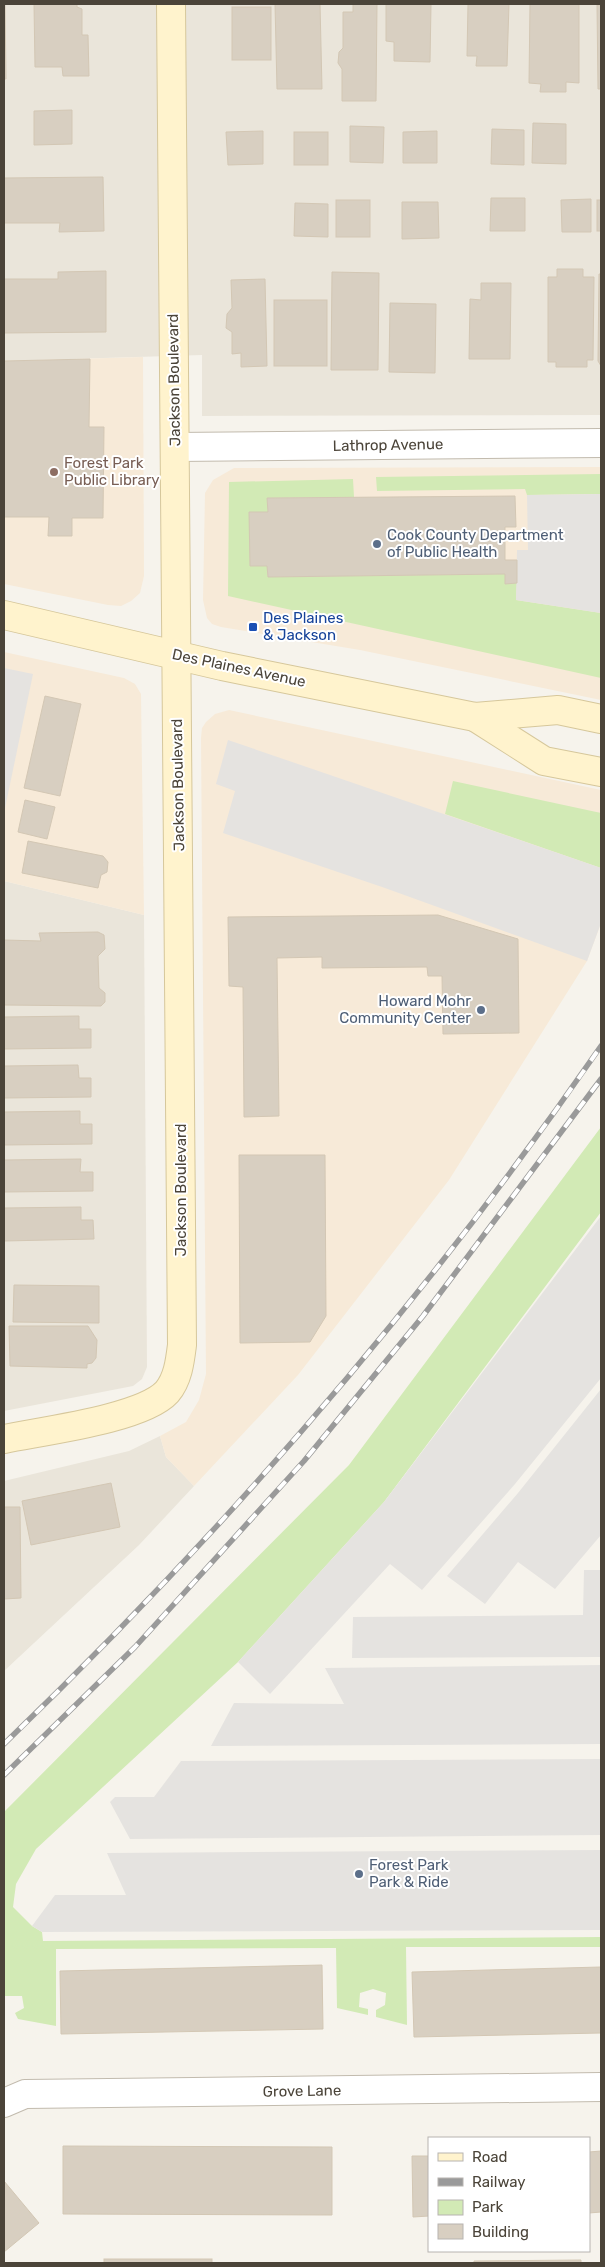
<svg xmlns="http://www.w3.org/2000/svg" width="605" height="2267" font-family="Rubik,sans-serif">
	<style>
		.residential { fill: #eae5da }
		.commercial { fill: #f7ead8 }
		.green { fill: #d2eab5 }
		.parking { fill: #e5e3e0 }
		.building { fill: #d8cfc1; stroke: #d3c7b4 }
		.lines { fill: none; stroke-linecap: round; stroke-linejoin: round }
		.street-casing { stroke: #c2bbae; stroke-width: 30 }
		.secondary-casing { stroke: #d6c79b; stroke-width: 30 }
		.street { stroke: #fff; stroke-width: 28 }
		.secondary { stroke: #fff3cd; stroke-width: 28 }
		.rail-casing { stroke: #9a9a9a; stroke-width: 5.5 }
		.rail { stroke: #fff; stroke-width: 4; stroke-dasharray: 11; stroke-linecap: butt }
		.education-dot { fill: #8d6e63; stroke: #fff; stroke-width: 2 }
		.service-dot { fill: #5c6f8a; stroke: #fff; stroke-width: 2 }
		.transit-dot { fill: #1a4fb4; stroke: #fff; stroke-width: 2 }
		.labels { text-anchor: middle; stroke-width: 4; stroke-linejoin: round; paint-order: stroke }
		.street-label { font-size: 15px; fill: #4b4439; stroke: #fff }
		.education-label { font-size: 15px; fill: #785e54; stroke: #fff; text-anchor: start }
		.service-label { font-size: 15px; fill: #4e5e75; stroke: #fff; text-anchor: start }
		.transit-label { font-size: 15px; fill: #164399; stroke: #fff; text-anchor: start }
	</style>
	<rect width="100%" height="100%" fill="#f6f3ec"/>
	<g class="residential">
		<polygon points="4,4 601,4 601,415 202,416 202,355 4,361"/>
		<polygon points="4,881 144,915 147,1367 142,1379 133,1386 4,1411"/>
		<polygon points="160,1436 166,1457 194,1486 139,1545 4,1671 4,1481 129,1451"/>
	</g>
	<g class="commercial">
		<polygon points="143,357 144,576 140,593 131,601 121,606 108,605 4,584 4,361"/>
		<polygon points="601,467 601,700 360,650 221,627 212,624 207,618 203,600 205,493 213,480 234,468"/>
		<polygon points="4,652 124,678 135,684 141,694 144,915 4,881"/>
		<polygon points="229,710 601,790 601,923 587,961 449,1180 298,1375 194,1486 166,1457 160,1436 186,1422 199,1400 206,1374 201,738 202,728 206,722 215,714"/>
	</g>
	<g class="green">
		<polygon points="601,474 601,494 527,495 525,489 377,491 376,477"/>
		<polygon points="353,479 354,497 268,498 268,512 249,512 267,566 268,577 505,574 505,583 517,583 516,600 601,613 601,678 228,596 229,482"/>
		<polygon points="453,781 601,813 601,868 445,814"/>
		<polygon points="601,1127 601,1212 384,1502 238,1662 36,1849 16,1884 13,1907 32,1926 42,1932 43,1941 601,1937 601,1947 406,1947 407,2025 376,2017 376,2010 385,2005 386,1993 373,1989 360,1993 359,2007 368,2009 368,2015 337,2008 336,1948 56,1949 56,2026 18,2019 15,2013 24,2008 22,1996 4,1996 4,1812 349,1465"/>
	</g>
	<g class="parking">
		<polygon points="601,494 601,613 516,600 517,550 528,550 527,495"/>
		<polygon points="4,668 33,674 4,813"/>
		<polygon points="228,740 601,868 601,923 587,961 385,888 223,833 235,791 216,784"/>
		<polygon points="601,1216 601,1378 515,1484 422,1590 390,1564 270,1694 238,1662 384,1502"/>
		<polygon points="601,1389 601,1535 555,1589 518,1562 485,1604 447,1576 518,1493"/>
		<polygon points="584,1570 601,1570 601,1657 352,1658 353,1617 583,1615"/>
		<polygon points="601,1665 601,1744 211,1746 234,1703 344,1704 325,1668"/>
		<polygon points="601,1759 601,1835 130,1839 110,1802 115,1797 154,1797 181,1761"/>
		<polygon points="601,1850 601,1930 42,1932 32,1926 55,1895 126,1895 107,1853"/>
	</g>
	<g class="building">
		<polygon points="4,4 5,4 6,79 4,79"/>
		<polygon points="34,4 77,4 77,7 82,9 82,35 88,35 89,76 63,76 62,67 35,67"/>
		<polygon points="275,4 320,4 322,89 277,89"/>
		<polygon points="353,4 377,4 376,101 342,101 342,69 338,63 339,52 343,48 343,12 353,12"/>
		<polygon points="386,4 431,4 430,62 394,61 394,42 386,41"/>
		<polygon points="468,4 509,4 507,66 476,66 477,56 467,56"/>
		<polygon points="530,4 579,4 579,83 566,82 566,92 540,92 541,84 529,83"/>
		<polygon points="597,5 601,5 601,89 598,89"/>
		<rect x="232" y="7" width="39" height="53"/>
		<polygon points="72,110 72,144 34,145 34,111"/>
		<polygon points="533,123 566,124 566,164 532,163"/>
		<polygon points="350,126 384,127 383,163 350,162"/>
		<polygon points="492,129 524,130 524,165 491,164"/>
		<polygon points="263,131 263,164 228,165 226,132"/>
		<polygon points="437,131 437,163 403,163 403,132"/>
		<rect x="294" y="132" width="34" height="33"/>
		<polygon points="103,177 104,231 59,232 60,223 4,223 4,178"/>
		<polygon points="491,198 525,198 525,231 490,231"/>
		<polygon points="591,199 591,232 562,232 561,200"/>
		<rect x="336" y="200" width="34" height="37"/>
		<rect x="597" y="200" width="4" height="31"/>
		<polygon points="402,202 438,202 439,238 402,239"/>
		<polygon points="295,203 328,204 328,237 294,236"/>
		<polygon points="557,269 583,269 583,277 594,277 593,360 587,360 587,367 556,367 556,362 548,362 548,277 557,277"/>
		<polygon points="106,271 106,332 4,333 4,279 58,279 58,272"/>
		<polygon points="332,272 379,273 378,370 331,370"/>
		<polygon points="599,274 601,274 601,366 598,361"/>
		<polygon points="265,279 267,366 241,367 241,353 232,354 232,332 226,328 227,314 232,308 231,280"/>
		<polygon points="481,283 511,283 510,359 469,359 470,299 481,300"/>
		<rect x="274" y="300" width="53" height="66"/>
		<polygon points="390,303 436,304 435,373 389,372"/>
		<polygon points="90,359 89,427 104,427 103,518 72,518 72,536 48,536 49,517 4,517 4,361"/>
		<polygon points="515,496 516,527 505,527 505,560 517,560 517,583 505,584 505,574 268,577 267,566 250,566 249,512 268,512 267,498"/>
		<polygon points="45,696 81,704 60,796 24,788"/>
		<polygon points="25,800 55,807 47,839 18,832"/>
		<polygon points="28,841 103,856 108,862 107,872 101,875 98,888 22,873"/>
		<polygon points="438,915 518,939 519,1033 443,1034 442,976 428,976 427,967 322,968 322,957 277,958 279,1116 244,1117 243,987 229,986 228,917"/>
		<polygon points="98,932 104,935 105,949 98,956 99,988 105,993 105,1002 101,1006 4,1005 4,940 41,941 39,933"/>
		<polygon points="79,1016 79,1029 91,1029 91,1048 4,1049 4,1017"/>
		<polygon points="78,1065 79,1078 91,1078 91,1097 4,1098 4,1066"/>
		<polygon points="80,1111 80,1124 92,1124 92,1144 4,1145 4,1112"/>
		<polygon points="239,1155 325,1155 326,1316 310,1342 240,1343"/>
		<polygon points="81,1159 80,1172 93,1172 93,1191 4,1192 4,1160"/>
		<polygon points="81,1207 81,1220 93,1220 94,1239 4,1241 4,1208"/>
		<polygon points="14,1285 99,1286 99,1323 13,1322"/>
		<polygon points="9,1326 88,1326 97,1340 96,1358 92,1363 87,1364 87,1368 10,1366"/>
		<polygon points="111,1483 120,1527 31,1545 22,1501"/>
		<polygon points="4,1507 20,1507 21,1598 4,1599"/>
		<polygon points="322,1965 323,2029 61,2034 60,1971"/>
		<polygon points="601,1967 601,2033 414,2037 412,1972"/>
		<polygon points="63,2146 332,2147 332,2215 63,2214"/>
		<polygon points="601,2151 601,2212 589,2213 589,2152"/>
		<polygon points="412,2156 429,2156 429,2216 413,2217"/>
		<polygon points="4,2181 39,2223 4,2252"/>
		<rect x="104" y="2259" width="108" height="4"/>
		<polygon points="581,2260 581,2263 474,2263 474,2261"/>
	</g>
	<g class="lines">
		<defs>
			<g id="street">
				<polyline points="175,447 601,443"/>
				<polyline points="4,2103 25,2094 601,2087"/>
			</g>
			<g id="secondary">
				<polyline points="4,615 222,666 475,717 558,710 601,719"/>
				<polyline points="475,717 544,761 601,772"/>
				<path d="M4,1439C42,1431 142,1419 167,1392C178,1379 180,1361 182,1345L171,4"/>
			</g>
		</defs>
		<use href="#street" class="street-casing"/>
		<use href="#secondary" class="secondary-casing"/>
		<use href="#street" class="street"/>
		<use href="#secondary" class="secondary"/>
		<defs>
			<g id="rail">
				<path d="M4,1744C224,1532 427,1298 601,1046"/>
				<polyline points="4,1775 135,1647 304,1461 423,1316 601,1079"/>
			</g>
		</defs>
		<use href="#rail" class="rail-casing"/>
		<use href="#rail" class="rail"/>
	</g>
	<circle class="education-dot" cx="54" cy="472" r="5"/>
	<g class="service-dot">
		<circle cx="377" cy="544" r="5"/>
		<circle cx="481" cy="1010" r="5"/>
		<circle cx="359" cy="1874" r="5"/>
	</g>
	<rect class="transit-dot" x="248" y="622" width="10" height="10" rx="2.5"/>
	<g class="labels">
		<g class="street-label">
			<text transform="translate(174 380) rotate(-91)" y="5">Jackson Boulevard</text>
			<text transform="translate(388 445) rotate(-1)" y="5">Lathrop Avenue</text>
			<text transform="translate(239 668) rotate(12)" y="5">Des Plaines Avenue</text>
			<text transform="translate(178 785) rotate(-91)" y="5">Jackson Boulevard</text>
			<text transform="translate(181 1190) rotate(-90)" y="5">Jackson Boulevard</text>
			<text transform="translate(302 2091) rotate(-1)" y="5">Grove Lane</text>
		</g>
		<g class="education-label">
			<text x="64" y="468">Forest Park<tspan x="64" dy="17">Public Library</tspan></text>
		</g>
		<g class="service-label">
			<text x="387" y="540">Cook County Department<tspan x="387" dy="17">of Public Health</tspan></text>
			<text x="471" y="1006" text-anchor="end">Howard Mohr<tspan x="471" dy="17">Community Center</tspan></text>
			<text x="369" y="1870">Forest Park<tspan x="369" dy="17">Park &amp; Ride</tspan></text>
		</g>
		<g class="transit-label">
			<text x="263" y="623">Des Plaines<tspan x="263" dy="17">&amp; Jackson</tspan></text>
		</g>
	</g>
	<rect width="605" height="2267" fill="none" stroke="#4b4439" stroke-width="10"/>
	<rect x="428" y="2137" width="162" height="115" fill="#ffffff" stroke="#b7b4b0"/>
	<rect x="438" y="2153" width="25" height="8" fill="#fff3cd" stroke="#b7b4b0"/>
	<text x="472" y="2162" font-size="15" fill="#4b4439">Road</text>
	<rect x="438" y="2178" width="25" height="8" fill="#9a9a9a" stroke="#b7b4b0"/>
	<text x="472" y="2187" font-size="15" fill="#4b4439">Railway</text>
	<rect x="438" y="2200" width="25" height="15" fill="#d2eab5" stroke="#b7b4b0"/>
	<text x="472" y="2212" font-size="15" fill="#4b4439">Park</text>
	<rect x="438" y="2224" width="25" height="15" fill="#d8cfc1" stroke="#b7b4b0"/>
	<text x="472" y="2237" font-size="15" fill="#4b4439">Building</text>
</svg>
